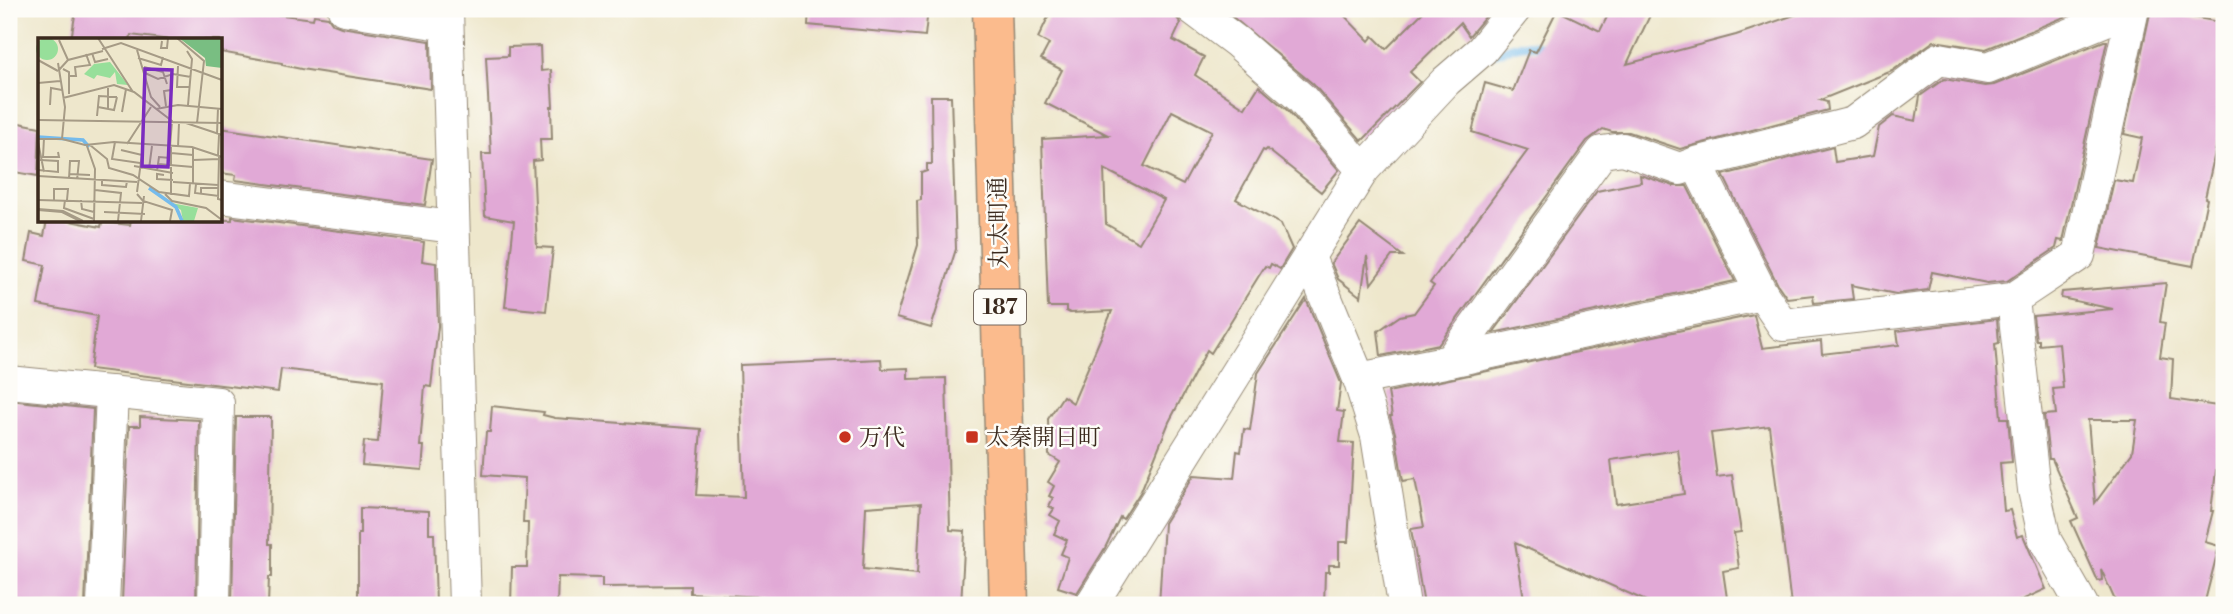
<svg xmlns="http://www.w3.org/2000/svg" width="2233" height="614" font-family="'Libre Bodoni','Noto Serif JP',serif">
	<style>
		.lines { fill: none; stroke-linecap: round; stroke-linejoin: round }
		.stream { stroke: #75bbec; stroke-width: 9 }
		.building { fill: #e1a9d6; fill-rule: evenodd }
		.street-casing { stroke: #948875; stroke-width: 34 }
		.primary-casing { stroke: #948875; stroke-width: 41 }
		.street { stroke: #fff; stroke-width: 32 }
		.primary { stroke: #fbbb8d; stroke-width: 38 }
		.poi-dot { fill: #c8321e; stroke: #fdfcf7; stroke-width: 2.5 }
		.labels { text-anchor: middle; stroke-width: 5; stroke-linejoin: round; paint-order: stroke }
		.shield { fill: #fdfcf7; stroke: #75695f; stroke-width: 2 }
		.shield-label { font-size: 21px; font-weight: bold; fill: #3b2a1e }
		.street-label { font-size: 23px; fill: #3b2a1e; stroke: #fdfcf7 }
		.poi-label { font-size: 23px; fill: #3b2a1e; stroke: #fdfcf7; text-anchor: start }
		.inset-river { fill: none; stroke: #75bbec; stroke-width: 3.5 }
		.inset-road { fill: none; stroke: #a69b86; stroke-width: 2 }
		.view { fill: #7b2cbf; fill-opacity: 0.15; stroke: #7b2cbf; stroke-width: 3.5 }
		.inset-edge { fill: none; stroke: #3b2a1e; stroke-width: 3.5 }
	</style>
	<rect width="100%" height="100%" fill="#fdfcf7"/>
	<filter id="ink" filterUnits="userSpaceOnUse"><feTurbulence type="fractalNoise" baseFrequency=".0143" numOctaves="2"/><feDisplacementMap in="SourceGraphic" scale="14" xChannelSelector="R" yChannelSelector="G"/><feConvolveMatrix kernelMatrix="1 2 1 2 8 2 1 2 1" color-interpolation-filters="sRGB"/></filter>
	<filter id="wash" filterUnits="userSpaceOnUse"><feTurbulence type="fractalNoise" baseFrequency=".00686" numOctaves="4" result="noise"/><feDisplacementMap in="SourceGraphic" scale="28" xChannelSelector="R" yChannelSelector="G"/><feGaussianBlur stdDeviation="1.57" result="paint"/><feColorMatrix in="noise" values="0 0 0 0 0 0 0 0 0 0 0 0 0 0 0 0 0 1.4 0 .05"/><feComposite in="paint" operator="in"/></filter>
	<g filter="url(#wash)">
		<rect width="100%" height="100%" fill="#eee7cc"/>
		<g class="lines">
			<path class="stream" d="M1496,53C1515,45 1530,40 1550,50"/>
		</g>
		<g id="blocks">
			<g class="building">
				<polygon points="76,9 252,9 251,11 313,19 314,15 328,17 333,24 341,27 430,41 431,89 301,69 282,65 282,63 220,52 220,40 171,40 131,35 130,40 71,40"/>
				<polygon points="809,9 928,9 925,36 808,25"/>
				<path d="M1052,9H1175L1176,17L1181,23L1173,40L1204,57L1195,75L1245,108L1259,86L1288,111L1339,170L1321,192L1267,149L1265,151L1263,150L1236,199L1281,224L1292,249L1280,269L1271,264L1269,268L1265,266L1211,353L1207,350L1169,422L1141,491L1123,519L1120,517L1105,548L1077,593L1058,587L1068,557L1061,554L1067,540L1054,534L1060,521L1050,515L1054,509L1049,506L1053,498L1049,496L1054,486L1048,482L1060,462L1049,455L1048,419L1063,396L1073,403L1112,311L1070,313L1066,311V307H1048L1042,139L1108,135L1045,103L1062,70L1041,59L1049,44L1038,38ZM1172,111L1212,131L1183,185L1144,166ZM1104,169L1164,200L1139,243L1106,224Z"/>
				<polygon points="1223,9 1338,9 1369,41 1373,36 1386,49 1426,9 1492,9 1469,36 1460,23 1410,72 1420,82 1362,141 1313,84"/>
				<polygon points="1611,9 1653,9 1627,64 1736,35 1812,9 2079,9 2079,11 1986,49 1934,41 1892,71 1820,100 1827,102 1828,110 1680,149 1629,132 1612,132 1603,129 1587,141 1439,344 1381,356 1378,331 1400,316 1414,313 1434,286 1430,283 1528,150 1472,132 1485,83 1513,91 1529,50 1536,52 1557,10 1600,31"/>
				<polygon points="2151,9 2224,23 2224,112 2205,198 2207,199 2193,266 2099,248 2114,180 2133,183 2142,138 2124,134"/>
				<polygon points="2104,41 2107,41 2063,241 2058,240 2056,248 2007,281 1987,283 1932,272 1928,290 1896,294 1851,285 1853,299 1814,303 1813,295 1787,298 1778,285 1723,175 1833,147 1835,162 1873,156 1879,127 1893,116 1916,121 1920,96 1944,79 1985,86 1994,85"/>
				<polygon points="540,46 541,71 551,70 553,107 551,107 552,139 540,139 541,160 533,161 537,247 553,248 546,311 505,307 514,221 485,216 482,154 491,154 486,57 508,56 508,47"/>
				<polygon points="931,96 951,96 956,249 931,328 896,318 918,245 917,201 921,200 921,173 927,171 927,164 932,164"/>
				<polygon points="9,121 40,127 38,176 9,171"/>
				<polygon points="220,128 432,159 425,205 235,180 236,175 220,173"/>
				<polygon points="1640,175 1674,186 1687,186 1735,281 1493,333 1597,191 1641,182"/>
				<polygon points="232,217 424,242 422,261 436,263 438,326 431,387 425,386 420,446 424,446 422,470 362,465 364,441 378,442 383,381 281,369 278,392 90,369 97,316 38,305 45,265 26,261 31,233 44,236 47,220 65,220 101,227 102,222 130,225 131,220 232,220"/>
				<polygon points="1360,224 1403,256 1392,256 1371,284 1367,256 1361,297 1338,279 1331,263"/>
				<path d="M2166,283L2160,322L2165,323L2160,357L2173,359L2171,399L2224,407L2211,511H2213L2205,542L2219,546L2204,605H2117L2101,569L2102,580L2098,581L2071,521L2078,518L2052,459H2049L2044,415L2056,414L2053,389L2063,388L2059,343L2039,345V340H2036L2033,316L2113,309L2061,298L2062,292ZM2088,420H2137L2132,453L2095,503Z"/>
				<polygon points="1306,299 1341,383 1337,411 1344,412 1340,442 1354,443 1348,542 1339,542 1339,565 1329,565 1329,572 1325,572 1324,605 1159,605 1164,523 1194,475 1234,478 1237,451 1241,452 1244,429 1250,430 1258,373"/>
				<path d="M1754,315L1762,348L1821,341L1822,354L1899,345L1897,331L1997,319L1999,343L1995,344L2001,418H2008L2012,462L2000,463L2004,511L2010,510L2017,537L2023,535L2046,589L2011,605H1791L1769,426L1711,433L1717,477L1732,475L1741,532L1734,533L1739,568L1723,571L1728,605H1655L1515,543L1525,605H1424L1411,529L1424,527L1415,479L1403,481L1395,433L1390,416H1392L1388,392ZM1678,450L1684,494L1616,504L1611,460Z"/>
				<path d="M881,359L882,369L908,368V379L946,378L950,530L965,531L961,605H761V597L690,593V586L602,587V578L558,577L557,605H511L512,567H527L528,523H523L525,478L483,475L486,432H490L492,406L544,412L543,415L555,418L701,429L696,495L744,497L740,365ZM921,503L917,574L863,569L866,507Z"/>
				<polygon points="9,400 93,409 85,605 9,604"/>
				<polygon points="140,417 199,420 196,605 122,603 129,426 140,426"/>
				<polygon points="236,417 271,417 269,544 272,544 272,577 269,577 268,605 232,605"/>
				<polygon points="360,508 429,511 429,534 434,534 436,605 358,605 358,534 360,534"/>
			</g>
		</g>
	</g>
	<g filter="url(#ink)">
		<use href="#blocks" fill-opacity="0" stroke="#948875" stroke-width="2"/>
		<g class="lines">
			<defs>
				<g id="street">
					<polyline points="344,9 447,25"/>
					<polyline points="447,9 465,605"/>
					<polyline points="1193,9 1237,42 1301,98 1363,170"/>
					<polyline points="1696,163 1762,294 1783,325 2013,299 2079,255 2133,9"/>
					<polyline points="220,197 453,227"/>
					<polyline points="1309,257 1359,379 1377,436 1404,605"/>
					<polyline points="2013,299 2034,490 2045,540 2082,605"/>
					<polyline points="1450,361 1762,294"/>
					<polyline points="1359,379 1450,361 1602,152 1623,149 1680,169 1696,163 1853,123 1939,59 1988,68 2133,9"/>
					<polyline points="9,382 218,403 214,605"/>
					<polyline points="103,605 112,392"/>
					<polyline points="1091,605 1363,170 1446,81 1482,50 1515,9"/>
				</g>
				<polyline id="primary" points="992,9 1009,605"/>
			</defs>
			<use href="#street" class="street-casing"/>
			<use href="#primary" class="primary-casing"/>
			<use href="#street" class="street"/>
			<use href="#primary" class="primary"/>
		</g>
	</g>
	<g class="poi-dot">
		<circle cx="845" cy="437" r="7"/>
		<rect x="965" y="430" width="14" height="14" rx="3.5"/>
	</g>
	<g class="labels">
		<rect class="shield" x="974" y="289.5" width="52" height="35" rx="5"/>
		<g class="shield-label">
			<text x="1000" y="314">187</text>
		</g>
		<g class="street-label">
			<text transform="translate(998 223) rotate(-91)" y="8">丸太町通</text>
		</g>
		<g class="poi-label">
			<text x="859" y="445">万代</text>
			<text x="986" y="445">太秦開日町</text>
		</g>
	</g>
	<g transform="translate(38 38)">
		<rect width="184" height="184" fill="#eee7cc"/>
		<path d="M-2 11a11 11 0 1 1 22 0a11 11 0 1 1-22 0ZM72,24L90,47L79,46L77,34L72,40L59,37L56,41L46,36L56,26ZM133,165L160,170L156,183H145L143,172Z" fill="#97df9a"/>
		<path d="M141,0H184V30L168,28L167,20Z" fill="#79be82"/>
		<path class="inset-river" d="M0,99L45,102L51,109M111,150L138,169L144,183"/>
		<path class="inset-road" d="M60,0L95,54M139,0L166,23L159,85M21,2L30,22M124,3L123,10H129L130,0M64,11L83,5L184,42M99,12L113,59L122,69M149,13L154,21L150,67M54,15L57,24L70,21M100,20L123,27L125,19M0,22L20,33M20,25L27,69L24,101L47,107L76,104L154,109L184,119M140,28L139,49H151M106,29L125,34L129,46M25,31L31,34V56M20,33L30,22L65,13M107,35L120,41L135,36L153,39M30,38H38L37,29L52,27L48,16M0,45L22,43M25,60L76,47L96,54L134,83L132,109M12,67L13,50L24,52M128,68L126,53L133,52L134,46M60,69L76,72L79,59M70,71V48M118,71L140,67L184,71M84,74L88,51M59,78L61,58L79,59M0,82L184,85M148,85L184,97M179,96L180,70M6,100L5,119H21L20,114M0,101H24M0,104L6,134M77,104L74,121L102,125M89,106L113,69M52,107L69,121L71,130L95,137L121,154L151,158L152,145M49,108L57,131L56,183M133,109V157M140,109L141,85M83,112L104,117M133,115L155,117M180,118L181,97M181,119L180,161L184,162M155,122L181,121M120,126L155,129M96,128L135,135M111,131L114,108M0,132L20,134V123L2,122M119,133L121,119L133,120M31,136L52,137M126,137L119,136V141L135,142M0,138L99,144M31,141L32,123H41L39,142M64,143V147L88,149L89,143M135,144L180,147M155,145V109M158,146L157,155L181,158M57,152L83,155L80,183M99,154L105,108M99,156L105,163L134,172L132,183M127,156L134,163L168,170L184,182M163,156V150H180M0,162L104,165M16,162V151H30L29,162M27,162L26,170L56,181M43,162L44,171L56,174M0,171L25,173L45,183M0,172L24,174L42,183M66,174L107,176M103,183L106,158"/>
		<path class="view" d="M107,31L134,32L130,129L104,128Z"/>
		<rect width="184" height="184" class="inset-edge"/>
	</g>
	<rect width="2233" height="614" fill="none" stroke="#fdfcf7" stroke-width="35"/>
</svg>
